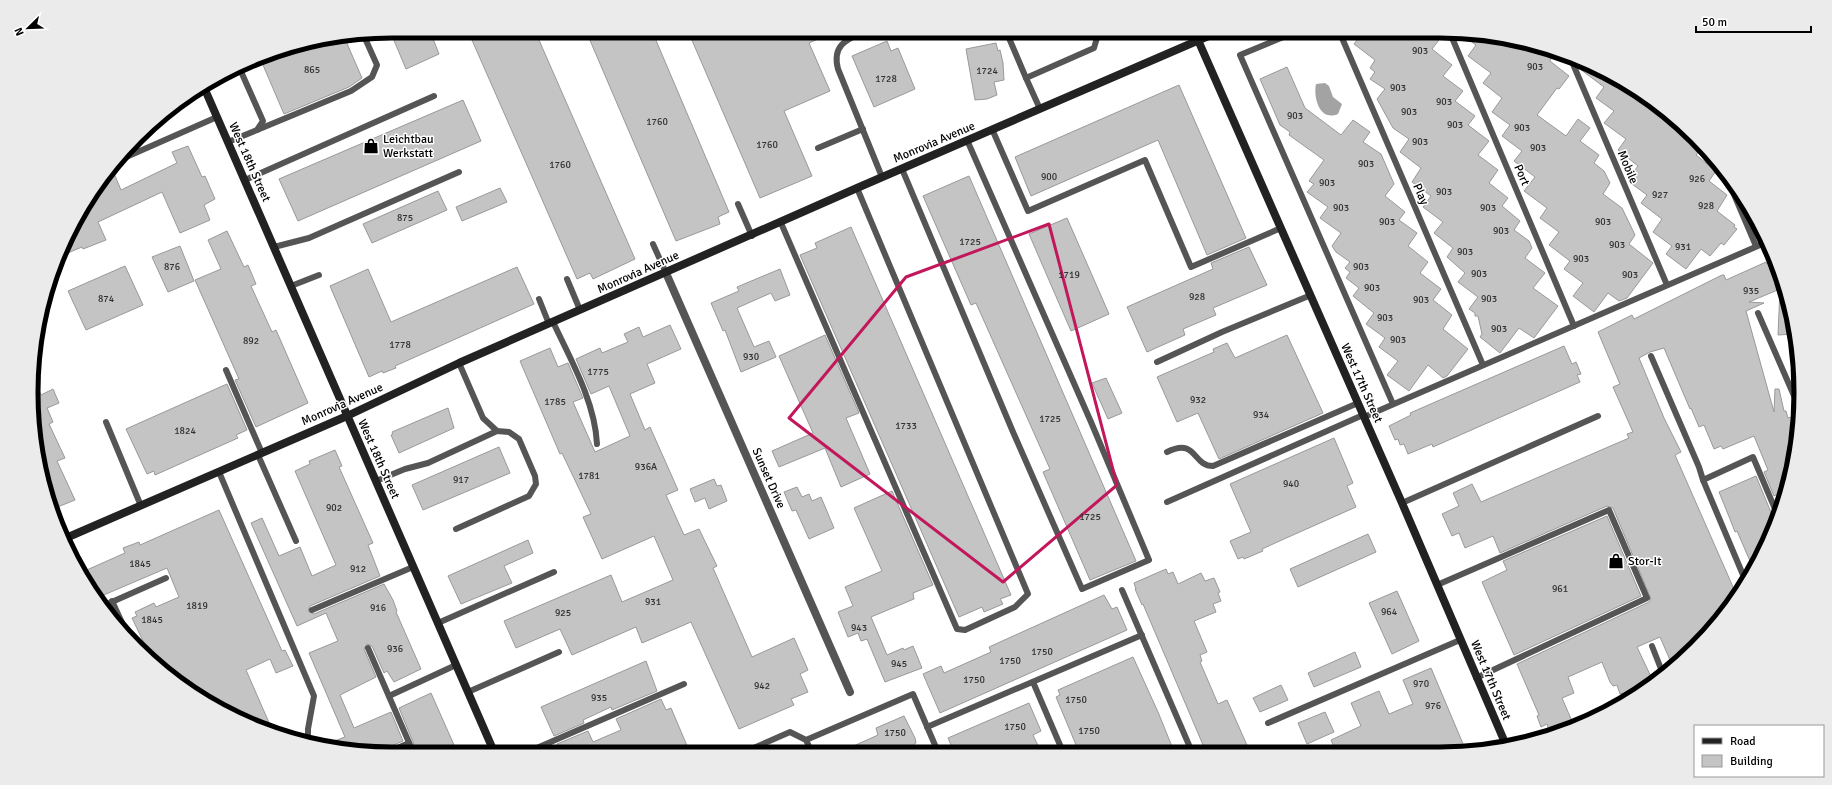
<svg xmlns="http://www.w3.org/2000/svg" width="1832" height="785" font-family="Signika,sans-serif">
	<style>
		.water { fill: #a3a3a3 }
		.building { fill: #c4c4c4; stroke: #999 }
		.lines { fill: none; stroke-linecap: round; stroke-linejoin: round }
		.lane { stroke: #555; stroke-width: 6 }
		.street { stroke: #555; stroke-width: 8 }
		.secondary { stroke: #222; stroke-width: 8 }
		.marked { fill: none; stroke: #c2185b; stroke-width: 3; stroke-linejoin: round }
		.labels { text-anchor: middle; stroke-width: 3; stroke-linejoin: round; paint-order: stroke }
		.number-label { font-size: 10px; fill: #313131 }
		.poi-label { font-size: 12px; fill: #000; stroke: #fff; text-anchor: start }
		.street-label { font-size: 12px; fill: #000; stroke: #fff }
		.rim { fill: none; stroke: #000; stroke-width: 5 }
	</style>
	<rect width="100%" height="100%" fill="#fff"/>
	<path class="water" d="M1325,83L1329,86L1333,97L1342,104L1338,114C1320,122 1313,98 1316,84Z"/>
	<g class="building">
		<polygon points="390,31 430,31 439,54 406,69"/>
		<polygon points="468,31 535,31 635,259 593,279 590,273 577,279"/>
		<polygon points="586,31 652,31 729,212 718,217 720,224 676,241"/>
		<polygon points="688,31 836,31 809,43 830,91 784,111 812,176 760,198"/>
		<polygon points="1364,31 1445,32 1432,49 1452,65 1443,76 1463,91 1455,101 1475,116 1468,125 1489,141 1478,155 1498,170 1489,183 1508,198 1502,206 1520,221 1514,230 1529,241 1532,248 1525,258 1545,273 1533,288 1558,306 1534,338 1519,328 1500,353 1480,337 1482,334 1478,316 1475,316 1475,313 1469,309 1478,297 1458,282 1465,273 1447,257 1453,248 1434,233 1443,222 1423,207 1431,196 1412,182 1421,168 1400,152 1409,139 1393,128 1377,99 1385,89 1370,79 1375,72 1370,68 1375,60 1354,44"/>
		<polygon points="1462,35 1555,50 1550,61 1569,76 1559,89 1557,88 1537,115 1566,136 1578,119 1590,128 1580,141 1599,155 1594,163 1604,171 1610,183 1603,194 1622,208 1635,235 1629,244 1653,263 1627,298 1619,301 1608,293 1594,312 1573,296 1583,283 1564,269 1570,261 1549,245 1559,232 1540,218 1547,208 1524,191 1535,177 1514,161 1522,151 1502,136 1510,125 1492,112 1502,98 1483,83 1491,73 1468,56 1476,45"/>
		<polygon points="345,39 362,78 349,87 284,114 260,58 276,50"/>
		<polygon points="887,41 891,51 898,48 915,89 874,107 852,56"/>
		<polygon points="996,43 998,51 1000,50 1003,63 1004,80 994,82 997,95 987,99 975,100 966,49"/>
		<polygon points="1576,59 1620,80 1678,121 1682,125 1681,127 1702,147 1696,155 1716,171 1709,181 1727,195 1717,211 1735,225 1734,227 1737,229 1724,245 1721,243 1710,256 1701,249 1686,269 1666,254 1672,246 1653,232 1662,219 1641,203 1647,195 1632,184 1629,178 1638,166 1618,150 1626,139 1604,123 1614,111 1596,98 1604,87 1580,69"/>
		<polygon points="1287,67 1305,108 1341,135 1353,120 1370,132 1363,142 1381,154 1394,184 1385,196 1405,212 1399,220 1417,233 1408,246 1428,262 1420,273 1441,289 1433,300 1452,315 1443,329 1468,349 1447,376 1443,378 1428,365 1409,391 1387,375 1398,361 1379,347 1385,338 1366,324 1374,313 1353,296 1359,288 1346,278 1350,272 1345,268 1350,262 1336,252 1332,246 1341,233 1320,218 1328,207 1307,192 1314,184 1309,181 1324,160 1289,135 1290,132 1280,125 1260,79"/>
		<polygon points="1179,85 1246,238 1207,255 1158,140 1031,196 1015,157"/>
		<polygon points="463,100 481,141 298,221 279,179"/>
		<polygon points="188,146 202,177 205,176 215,199 204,205 210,220 180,233 162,192 98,222 106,240 83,249 82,247 63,255 79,212 113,171 121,190 177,163 172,152"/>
		<polygon points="969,176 1136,561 1090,580 1043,472 1050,469 976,303 971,305 923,196"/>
		<polygon points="500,188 507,202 462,221 456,207"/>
		<polygon points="438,191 447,210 372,243 363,224"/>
		<polygon points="1067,218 1109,314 1071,331 1029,234"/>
		<polygon points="851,227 1011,595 1000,599 1003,604 984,612 982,607 959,617 800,255 817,248 815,243"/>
		<polygon points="227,231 244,267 248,265 256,284 251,286 272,332 276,330 308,403 256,427 235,380 239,379 195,280 221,269 208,240"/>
		<polygon points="180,246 194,281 168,292 152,257"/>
		<polygon points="1249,247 1267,285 1213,308 1216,315 1183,329 1185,335 1147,352 1127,307 1213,269 1211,263"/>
		<polygon points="1766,262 1767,264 1770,262 1781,286 1781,284 1783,283 1789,299 1794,334 1778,335 1780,289 1749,302 1764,303 1746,311 1774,412 1775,389 1779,389 1784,411 1786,411 1788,418 1791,417 1798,439 1786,490 1774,496 1764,472 1768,470 1754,436 1723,449 1721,446 1714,449 1704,425 1699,427 1691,408 1690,409 1664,348 1650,352 1639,358 1664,418 1681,452 1675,455 1737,596 1684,658 1680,657 1670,660 1660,637 1637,647 1653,681 1626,699 1623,693 1620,694 1617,685 1613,686 1610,682 1602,662 1568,677 1574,693 1562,698 1572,721 1549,731 1547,724 1541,727 1537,716 1539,715 1517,664 1649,602 1651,599 1613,508 1607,506 1500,553 1493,536 1465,548 1459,533 1452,536 1442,514 1459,506 1453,493 1472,484 1481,502 1629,438 1627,434 1633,432 1613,387 1620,384 1598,332 1632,315 1634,319 1722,275 1724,275 1726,280"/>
		<polygon points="125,266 143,305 86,330 68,291"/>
		<polygon points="517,267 534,304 395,366 396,368 383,373 382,371 369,377 330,286 368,269 391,322"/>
		<polygon points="780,269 790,295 775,301 771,293 737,308 754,347 769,341 776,357 741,372 725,330 723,331 711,303 739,291 737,287"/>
		<polygon points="670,325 681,349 647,364 655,383 630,394 645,430 650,427 678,490 666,495 684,535 699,529 717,566 713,568 752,657 794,638 808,670 800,674 808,692 791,699 794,705 739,729 691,622 642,643 636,627 572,655 560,629 516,648 504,621 611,575 622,602 673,580 654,536 602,559 583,517 591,514 562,453 560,454 520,361 550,348 558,367 568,363 583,398 573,402 595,452 630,436 609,386 591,394 576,359 600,348 602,353 628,342 624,334 639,327 643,337"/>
		<polygon points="825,335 859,413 846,418 870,474 841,487 825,448 779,467 772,451 813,433 779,356"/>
		<polygon points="1287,335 1323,413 1219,459 1198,413 1177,422 1157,377 1214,352 1213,349 1227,343 1235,358"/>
		<polygon points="1564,346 1572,364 1576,362 1581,374 1577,375 1580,382 1433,447 1432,444 1408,454 1404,444 1400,445 1398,439 1395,440 1389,426 1411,415 1410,413"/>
		<polygon points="33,375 41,395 53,389 59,403 47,408 53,422 49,424 65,458 57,461 75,500 55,508 38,463 38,459 41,458 36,446 31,392"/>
		<polygon points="1106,378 1122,413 1108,419 1092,383"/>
		<polygon points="227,384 247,430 236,435 238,438 220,446 155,475 154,471 147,474 126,429"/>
		<polygon points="448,408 454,428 399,453 391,435 393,434 392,432"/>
		<polygon points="1334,438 1353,483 1347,486 1356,507 1284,539 1262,549 1263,551 1244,559 1243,557 1238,559 1230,541 1251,532 1230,484"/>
		<polygon points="499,447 510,473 423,510 412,485"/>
		<polygon points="335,450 342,466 339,467 373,543 368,545 380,576 310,606 308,611 314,614 384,584 393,600 397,611 396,612 421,669 394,682 387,671 384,673 372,646 367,644 364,649 376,677 340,695 354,728 391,712 403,741 384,749 382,752 329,743 345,737 309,653 338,641 326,613 297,626 251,523 262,518 279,556 300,547 312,576 336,565 295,471 310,464 309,461"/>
		<polygon points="1756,476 1775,522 1753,568 1737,531 1735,532 1730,519 1719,492"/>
		<polygon points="714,479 717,486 721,485 727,501 709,509 705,498 695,502 690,489"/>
		<polygon points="797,487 802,497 809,494 812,501 821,497 834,528 809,539 796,510 792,511 784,492"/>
		<polygon points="892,491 933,585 913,593 914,599 871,617 887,655 903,648 904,650 913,646 922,668 885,682 867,639 861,641 858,633 848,637 838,612 853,606 845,587 882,571 854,508"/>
		<polygon points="219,510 282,651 285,650 293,666 276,673 270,659 246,670 274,734 212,706 154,664 132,618 137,616 135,612 154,603 156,607 179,597 167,568 99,597 80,573 125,553 123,548 139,542 140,545"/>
		<polygon points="1607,516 1641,596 1514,655 1482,582 1507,570 1503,561"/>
		<polygon points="1368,534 1376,552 1298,587 1290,569"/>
		<polygon points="528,540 533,553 504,566 512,583 461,604 448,576"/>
		<polygon points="1166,569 1168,574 1173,572 1178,584 1201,573 1205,581 1214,578 1220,592 1218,593 1221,601 1213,604 1216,612 1194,621 1207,652 1200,655 1202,661 1200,662 1218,704 1227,700 1250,752 1206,752 1143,604 1142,605 1135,589 1136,589 1134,583"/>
		<polygon points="1397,591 1419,641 1392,654 1369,603"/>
		<polygon points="1104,595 1112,609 1117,607 1127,630 940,713 923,674 941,666 944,673 991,652 989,647"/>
		<polygon points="1355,652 1361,667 1314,687 1308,673"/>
		<polygon points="1133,657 1158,712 1173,749 1166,752 1159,752 1157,748 1148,752 1079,752 1056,697 1060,695 1058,690"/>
		<polygon points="646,661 657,691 612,710 611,707 583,720 584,723 554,736 541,707"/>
		<polygon points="1431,668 1466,751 1336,751 1331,740 1361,726 1351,703 1379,691 1389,714 1413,704 1403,680"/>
		<polygon points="1281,685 1288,700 1260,712 1253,698"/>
		<polygon points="431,693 458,754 418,754 399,708"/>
		<polygon points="661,699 666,710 671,708 688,748 685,749 687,753 561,754 557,744 588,731 593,742 621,730 616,719"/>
		<polygon points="1029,703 1041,731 1033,735 1041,752 954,752 948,738"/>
		<polygon points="1325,712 1334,732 1307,744 1298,723"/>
		<polygon points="904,716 915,738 916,743 914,744 917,752 838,753 878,735 876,728"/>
	</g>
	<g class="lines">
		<g class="lane">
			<path d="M865,31C845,40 832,46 838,69L882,177"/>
			<polyline points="1006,31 1026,78"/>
			<polyline points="1298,31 1240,55 1393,404"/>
			<polyline points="1339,31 1483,365"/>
			<polyline points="1450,33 1574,326"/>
			<polyline points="1570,57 1667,285"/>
			<polyline points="1040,109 1026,78 1094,48 1099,31"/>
			<polyline points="992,129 1028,211 1145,160 1191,267 1281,228"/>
			<polyline points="257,130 351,91 372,77 377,65 364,36"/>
			<polyline points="228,142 257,130 263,121 239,67"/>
			<polyline points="818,148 863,129"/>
			<polyline points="124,158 217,117"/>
			<polyline points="902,169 1013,432 1082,589 1149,560 1091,422 967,140"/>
			<polyline points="1724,171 1756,246"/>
			<polyline points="245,180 434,96"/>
			<polyline points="738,204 752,236"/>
			<polyline points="781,223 957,629 965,630 1015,607 1028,594 857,188"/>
			<polyline points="653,244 666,273"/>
			<polyline points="274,247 309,238 459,172"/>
			<polyline points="567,279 580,310"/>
			<polyline points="291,286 319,275"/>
			<polyline points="539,299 549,324"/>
			<polyline points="1758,313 1795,398 1799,400"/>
			<path d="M553,322C571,360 595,402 597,444"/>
			<polyline points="1651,356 1699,467 1703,480 1746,582"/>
			<polyline points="1157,362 1222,332 1311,295"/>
			<polyline points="226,370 262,453"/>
			<polyline points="1364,417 1767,242"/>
			<polyline points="106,422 141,506"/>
			<path d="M1167,452C1197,437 1192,466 1213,466L1358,403"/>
			<polyline points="258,455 296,541"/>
			<polyline points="219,472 314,696 308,729 308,740"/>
			<polyline points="1703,480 1753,457 1778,516"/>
			<polyline points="376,481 405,469 428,463 497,431"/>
			<polyline points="1167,502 1363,415"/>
			<polyline points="1402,503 1598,416"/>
			<polyline points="456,529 529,496 536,484 535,476 519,439 509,432 497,431 483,418 459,363"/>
			<polyline points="1437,585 1609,510 1647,598 1476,678"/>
			<polyline points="1122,590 1192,752"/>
			<polyline points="112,601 124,627"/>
			<polyline points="105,605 166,578"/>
			<polyline points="312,610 413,567"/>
			<polyline points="438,623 554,572"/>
			<polyline points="1652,646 1663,674"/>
			<polyline points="368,648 414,754"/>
			<polyline points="1661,669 1681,661"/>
			<polyline points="1033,682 1063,752"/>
			<polyline points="468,692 559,652"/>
			<polyline points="389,696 456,665"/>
			<polyline points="1268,723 1460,640"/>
			<polyline points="927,727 1142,635"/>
			<polyline points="806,740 913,694 938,752"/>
			<polyline points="749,750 790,732 806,740 812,753"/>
			<polyline points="386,753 409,743"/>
			<polyline points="523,754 684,684"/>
		</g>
		<polyline class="street" points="666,273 850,692"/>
		<g class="secondary">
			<polyline points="1194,31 1402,503 1506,745"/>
			<polyline points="203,85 495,754"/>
			<polyline points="66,538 347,416 459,363 857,188 1220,31"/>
		</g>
	</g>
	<path class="marked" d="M1049,224L1117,485L1003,582L789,418L906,277Z"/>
	<defs>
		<symbol id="shop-bare" viewBox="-9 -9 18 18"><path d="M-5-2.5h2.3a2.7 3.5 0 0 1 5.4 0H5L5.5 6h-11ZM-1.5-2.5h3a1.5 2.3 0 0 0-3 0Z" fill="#000" stroke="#fff" stroke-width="2.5" paint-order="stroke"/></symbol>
	</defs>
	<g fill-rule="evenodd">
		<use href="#shop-bare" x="360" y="135" width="22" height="22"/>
		<use href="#shop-bare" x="1605" y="550" width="22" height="22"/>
	</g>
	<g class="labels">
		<g class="number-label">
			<text x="1420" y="54">903</text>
			<text x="1535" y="70">903</text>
			<text x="312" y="73">865</text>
			<text x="987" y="74">1724</text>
			<text x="886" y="82">1728</text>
			<text x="1398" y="91">903</text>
			<text x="1444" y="105">903</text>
			<text x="1409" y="115">903</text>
			<text x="1295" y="119">903</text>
			<text x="657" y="125">1760</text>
			<text x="1455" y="128">903</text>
			<text x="1522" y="131">903</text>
			<text x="1420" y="145">903</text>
			<text x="767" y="148">1760</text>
			<text x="1538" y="151">903</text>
			<text x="1366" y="167">903</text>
			<text x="560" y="168">1760</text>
			<text x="1049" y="180">900</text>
			<text x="1697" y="182">926</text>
			<text x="1327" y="186">903</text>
			<text x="1444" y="195">903</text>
			<text x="1660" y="198">927</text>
			<text x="1706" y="209">928</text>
			<text x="1341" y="211">903</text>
			<text x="1488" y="211">903</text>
			<text x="405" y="221">875</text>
			<text x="1387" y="225">903</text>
			<text x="1603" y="225">903</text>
			<text x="1501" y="234">903</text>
			<text x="970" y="245">1725</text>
			<text x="1617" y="248">903</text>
			<text x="1683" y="250">931</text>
			<text x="1465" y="255">903</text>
			<text x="1581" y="262">903</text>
			<text x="172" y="270">876</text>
			<text x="1361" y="270">903</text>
			<text x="1479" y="277">903</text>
			<text x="1069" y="278">1719</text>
			<text x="1630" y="278">903</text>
			<text x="1372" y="291">903</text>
			<text x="1751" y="294">935</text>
			<text x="1197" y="300">928</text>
			<text x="106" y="302">874</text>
			<text x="1489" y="302">903</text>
			<text x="1421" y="303">903</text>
			<text x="1385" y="321">903</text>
			<text x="1499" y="332">903</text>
			<text x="1398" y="343">903</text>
			<text x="251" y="344">892</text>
			<text x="400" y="348">1778</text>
			<text x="751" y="360">930</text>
			<text x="598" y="375">1775</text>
			<text x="1198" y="403">932</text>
			<text x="555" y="405">1785</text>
			<text x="1261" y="418">934</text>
			<text x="1050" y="422">1725</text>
			<text x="906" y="429">1733</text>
			<text x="185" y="434">1824</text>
			<text x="646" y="470">936A</text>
			<text x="589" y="479">1781</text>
			<text x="461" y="483">917</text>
			<text x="1291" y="487">940</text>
			<text x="334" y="511">902</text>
			<text x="1090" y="520">1725</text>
			<text x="140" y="567">1845</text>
			<text x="358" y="572">912</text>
			<text x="1560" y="592">961</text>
			<text x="653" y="605">931</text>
			<text x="197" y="609">1819</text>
			<text x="378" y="611">916</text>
			<text x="1389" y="615">964</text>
			<text x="563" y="616">925</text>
			<text x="152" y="623">1845</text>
			<text x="859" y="631">943</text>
			<text x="395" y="652">936</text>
			<text x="1042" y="655">1750</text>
			<text x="1010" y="664">1750</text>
			<text x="899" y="667">945</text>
			<text x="974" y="683">1750</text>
			<text x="1421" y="687">970</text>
			<text x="762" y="689">942</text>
			<text x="599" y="701">935</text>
			<text x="1076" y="703">1750</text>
			<text x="1433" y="709">976</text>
			<text x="1015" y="730">1750</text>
			<text x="1089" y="734">1750</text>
			<text x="895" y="736">1750</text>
		</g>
		<g class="poi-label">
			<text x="383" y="143">Leichtbau<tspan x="383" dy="14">Werkstatt</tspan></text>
			<text x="1628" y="565">Stor-It</text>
		</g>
		<g class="street-label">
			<text transform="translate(934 142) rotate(-23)" y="4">Monrovia Avenue</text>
			<text transform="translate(250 162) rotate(66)" y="4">West 18th Street</text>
			<text transform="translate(1628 167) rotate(67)" y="4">Mobile</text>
			<text transform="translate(1522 175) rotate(67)" y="4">Port</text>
			<text transform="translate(1421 194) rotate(67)" y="4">Play</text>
			<text transform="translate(638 272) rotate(-24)" y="4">Monrovia Avenue</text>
			<text transform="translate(1362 383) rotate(66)" y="4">West 17th Street</text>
			<text transform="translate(342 404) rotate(-24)" y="4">Monrovia Avenue</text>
			<text transform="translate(379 459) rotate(66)" y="4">West 18th Street</text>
			<text transform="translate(769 478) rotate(66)" y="4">Sunset Drive</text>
			<text transform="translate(1491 680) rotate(67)" y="4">West 17th Street</text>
		</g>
	</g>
	<path d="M0 0H1832V785H0ZM392 38H1440A354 354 0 0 1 1794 392V393A354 354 0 0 1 1440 747H392A354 354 0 0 1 38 393V392A354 354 0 0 1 392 38Z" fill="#ebebeb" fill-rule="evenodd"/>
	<path class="rim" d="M392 38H1440A354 354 0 0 1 1794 392V393A354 354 0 0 1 1440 747H392A354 354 0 0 1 38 393V392A354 354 0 0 1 392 38Z"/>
	<rect x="1694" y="725" width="130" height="52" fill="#ffffff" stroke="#999999"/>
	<rect x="1702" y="738" width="20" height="6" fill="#222222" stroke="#999999"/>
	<text x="1730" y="745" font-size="12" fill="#000000">Road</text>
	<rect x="1702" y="755" width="20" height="12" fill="#c4c4c4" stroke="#999999"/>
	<text x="1730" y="765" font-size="12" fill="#000000">Building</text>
	<g transform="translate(28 28) rotate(247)" stroke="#ffffff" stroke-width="3" paint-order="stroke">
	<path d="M0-3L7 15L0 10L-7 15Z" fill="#000000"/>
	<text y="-6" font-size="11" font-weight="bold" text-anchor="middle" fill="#000000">N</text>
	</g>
	<path d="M1696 26v6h115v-6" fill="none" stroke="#000000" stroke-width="2"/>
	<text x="1702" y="26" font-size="12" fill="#000000" stroke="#ffffff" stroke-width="3" paint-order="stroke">50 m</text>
</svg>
